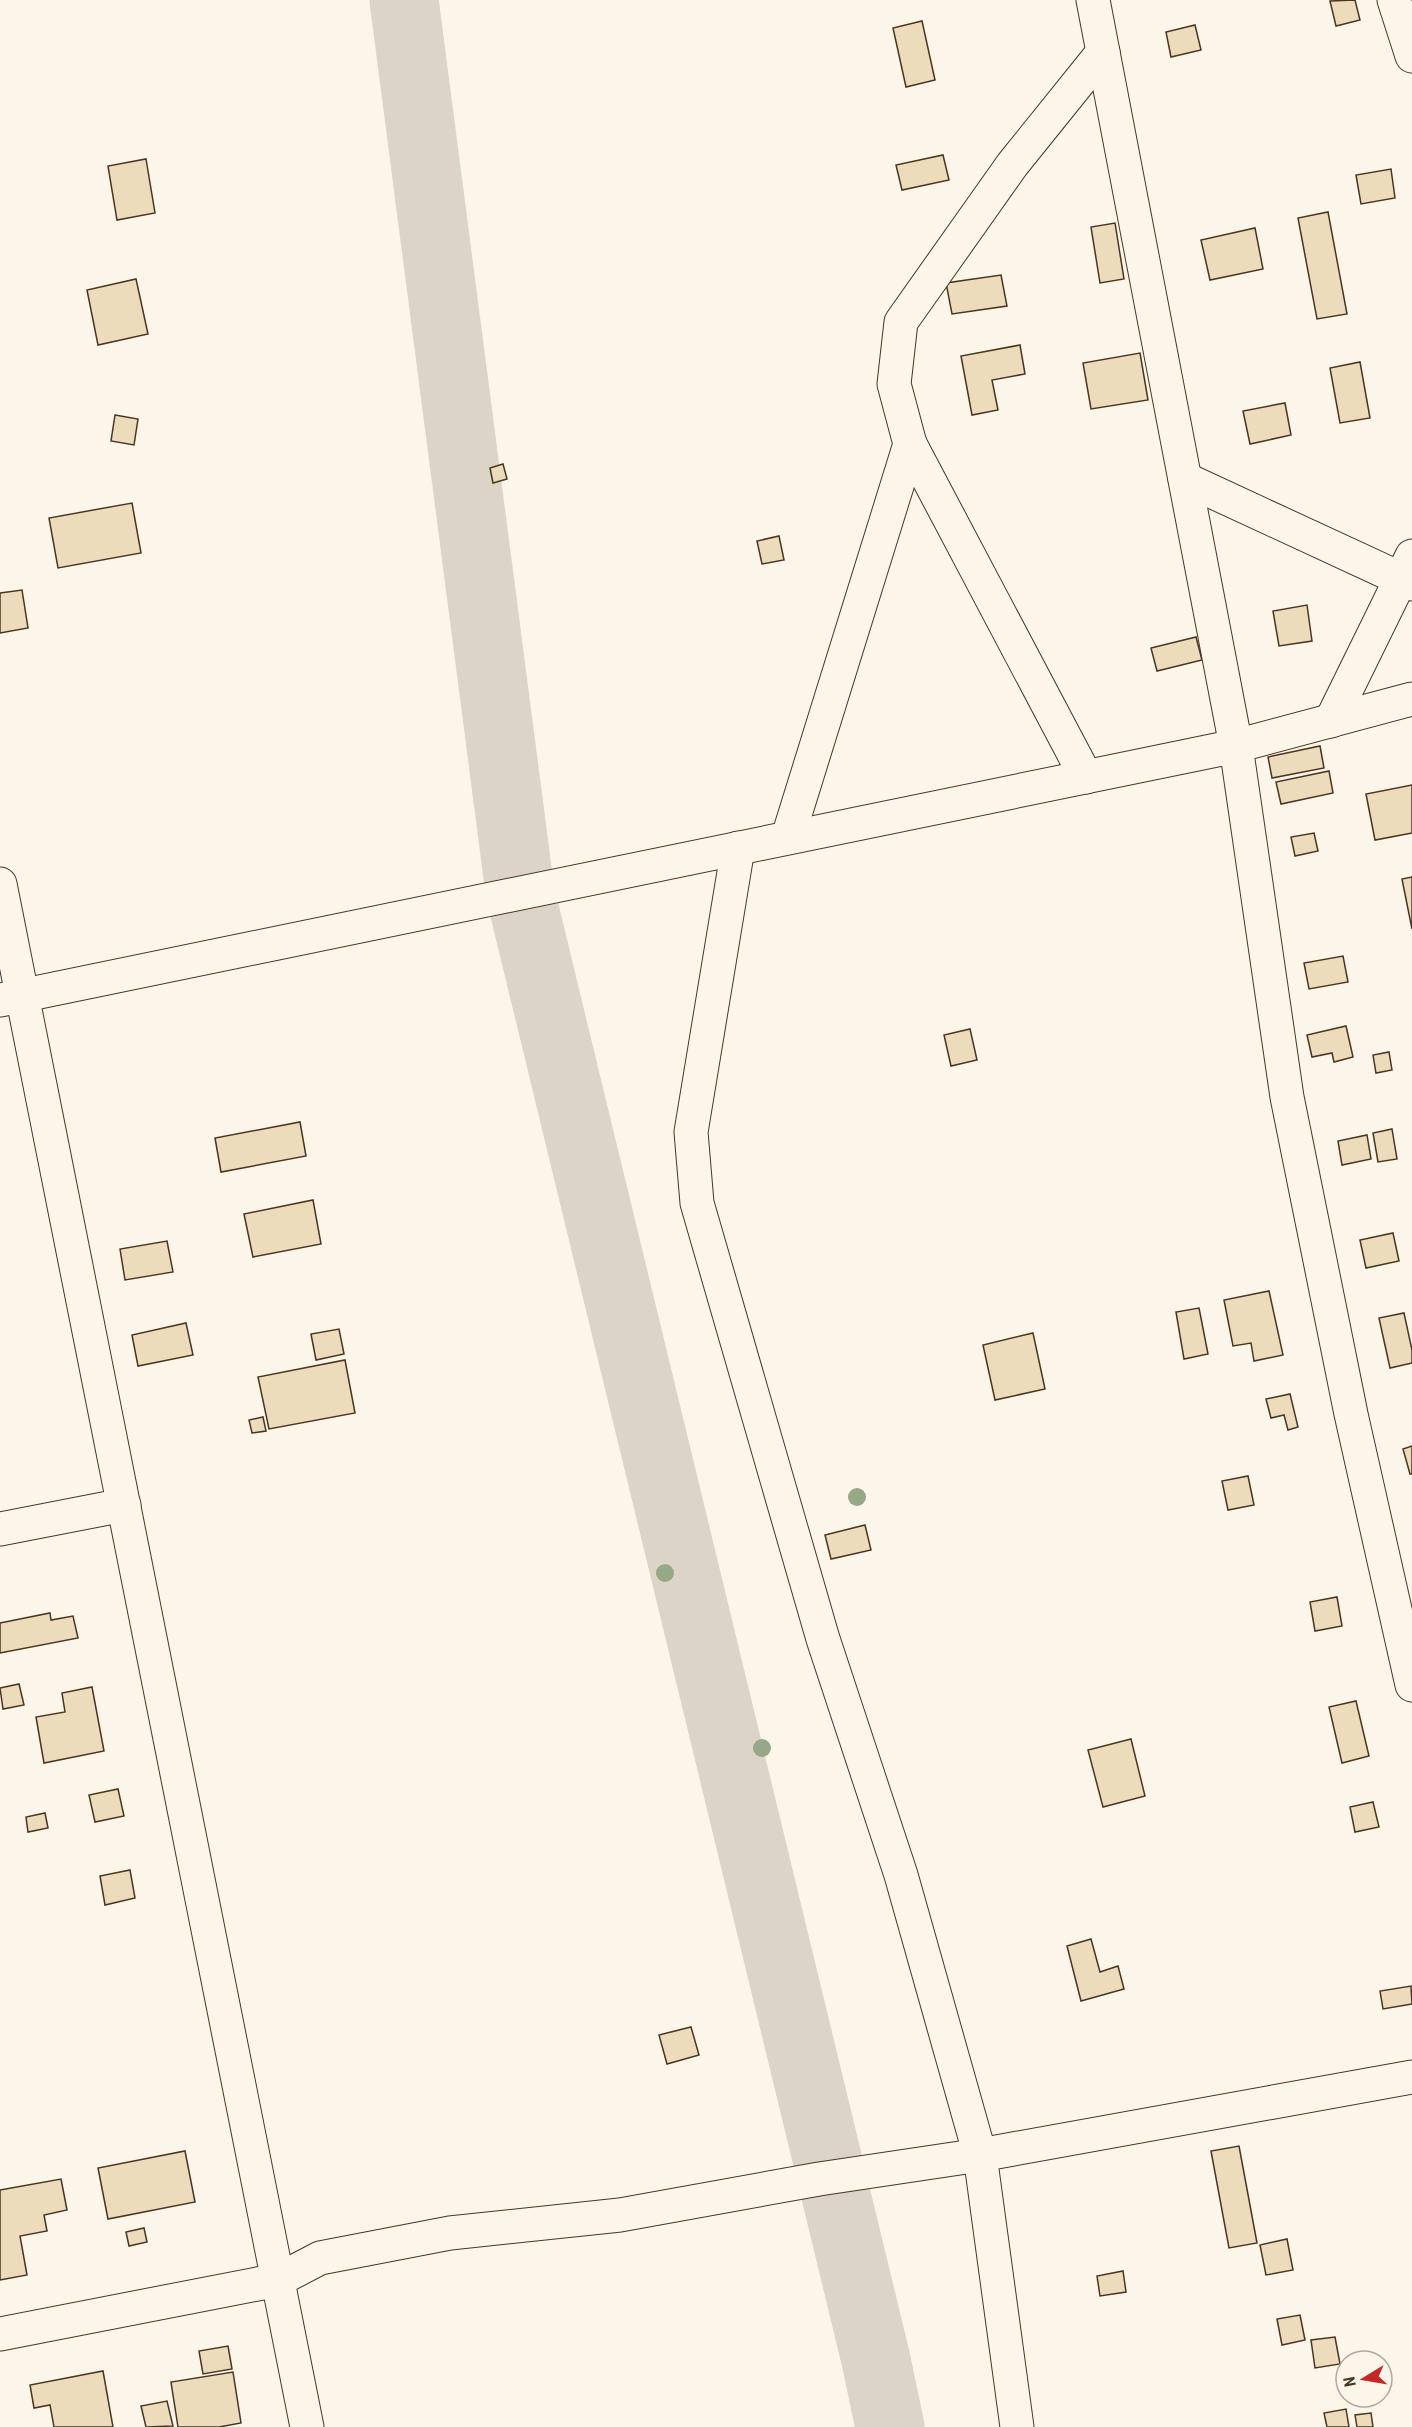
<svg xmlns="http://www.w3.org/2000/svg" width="1412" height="2427" font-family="'Roboto Condensed',sans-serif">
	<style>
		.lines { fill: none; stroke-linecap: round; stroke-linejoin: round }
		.river { stroke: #dcd4c6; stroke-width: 69 }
		.building { fill: #ecdcbc; stroke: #4a3520; stroke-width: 1.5 }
		.minor-casing { stroke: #4a3520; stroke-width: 35 }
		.minor { stroke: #fbf6e9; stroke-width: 33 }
		.tree { fill: #96a887 }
	</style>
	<rect width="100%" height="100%" fill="#fbf6e9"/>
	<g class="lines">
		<polyline class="river" points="404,0 520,892 876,2360 890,2427"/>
	</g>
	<g class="building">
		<polygon points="1355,0 1360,20 1336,26 1330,1"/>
		<polygon points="922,21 935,80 906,87 893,28"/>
		<polygon points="1195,25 1201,50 1171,57 1166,32"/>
		<polygon points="943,155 949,180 902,190 896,165"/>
		<polygon points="146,159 155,213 117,220 108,166"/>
		<polygon points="1391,169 1395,198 1361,204 1356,175"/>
		<polygon points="1328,212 1347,314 1317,319 1298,218"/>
		<polygon points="1115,223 1124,279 1100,283 1091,227"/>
		<polygon points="1255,228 1263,269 1210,280 1201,240"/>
		<polygon points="1001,275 1007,306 952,314 946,283"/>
		<polygon points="136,279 148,334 98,345 87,290"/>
		<polygon points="1020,345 1025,374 992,380 998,410 972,415 961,356"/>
		<polygon points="1140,353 1148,400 1091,409 1083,363"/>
		<polygon points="1360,362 1370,418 1340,423 1330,368"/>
		<polygon points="1285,403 1291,435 1250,444 1243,411"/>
		<polygon points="115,415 138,419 134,445 111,441"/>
		<polygon points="503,464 507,479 493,483 490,468"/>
		<polygon points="132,503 141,553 58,568 49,518"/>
		<polygon points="779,536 784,560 762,564 757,541"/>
		<polygon points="22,590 28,628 0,633 0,593"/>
		<polygon points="1307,605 1312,641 1279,646 1273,611"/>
		<polygon points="1196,637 1202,660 1157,671 1151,648"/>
		<polygon points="1320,746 1324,768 1272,778 1268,757"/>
		<polygon points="1329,771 1333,793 1281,804 1276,782"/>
		<polygon points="1412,785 1412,833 1375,840 1366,794"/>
		<polygon points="1314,833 1318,851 1295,856 1291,837"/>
		<polygon points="1412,877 1412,929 1402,879"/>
		<polygon points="1343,956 1348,982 1309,989 1304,963"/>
		<polygon points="1346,1026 1353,1057 1334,1062 1332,1053 1312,1057 1307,1035"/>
		<polygon points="970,1029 977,1060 951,1066 944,1035"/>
		<polygon points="1389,1052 1392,1070 1376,1073 1373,1055"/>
		<polygon points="300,1122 306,1156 221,1172 215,1138"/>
		<polygon points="1392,1129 1397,1159 1378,1162 1373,1133"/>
		<polygon points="1367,1135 1371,1159 1342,1165 1338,1141"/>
		<polygon points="313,1200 321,1244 253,1257 244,1214"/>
		<polygon points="1393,1233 1399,1261 1366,1268 1360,1240"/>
		<polygon points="167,1241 173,1272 125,1280 120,1249"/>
		<polygon points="1269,1291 1283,1355 1254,1361 1251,1343 1233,1346 1224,1300"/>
		<polygon points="1199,1308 1208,1354 1184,1359 1176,1312"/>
		<polygon points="1404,1313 1412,1350 1412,1363 1390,1368 1379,1318"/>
		<polygon points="186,1323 193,1355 138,1366 132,1335"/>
		<polygon points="339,1329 344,1354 316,1360 311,1334"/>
		<polygon points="1033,1333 1045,1389 995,1400 983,1345"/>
		<polygon points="345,1360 355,1413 269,1429 258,1377"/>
		<polygon points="1290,1394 1298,1427 1288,1430 1284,1415 1271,1418 1266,1399"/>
		<polygon points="263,1417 266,1431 252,1433 249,1420"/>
		<polygon points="1412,1446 1412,1474 1410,1474 1403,1449"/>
		<polygon points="1248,1476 1254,1505 1228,1510 1222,1481"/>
		<polygon points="865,1525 871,1550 831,1559 825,1535"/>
		<polygon points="1337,1597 1342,1626 1315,1631 1310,1602"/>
		<polygon points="50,1613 51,1620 73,1616 78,1638 0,1653 0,1623"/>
		<polygon points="19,1684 24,1705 3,1709 0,1688"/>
		<polygon points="92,1687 104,1751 44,1763 36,1717 65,1712 62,1693"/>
		<polygon points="1356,1701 1369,1756 1342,1763 1329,1707"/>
		<polygon points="1131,1739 1145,1796 1103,1807 1088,1750"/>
		<polygon points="118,1789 124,1816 95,1822 89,1795"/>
		<polygon points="1373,1802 1379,1827 1355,1832 1350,1807"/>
		<polygon points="45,1813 48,1828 28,1832 26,1817"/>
		<polygon points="130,1870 135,1898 105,1905 100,1876"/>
		<polygon points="1091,1939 1100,1972 1118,1966 1124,1989 1081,2001 1067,1946"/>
		<polygon points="1411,1986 1412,2004 1383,2009 1380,1991"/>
		<polygon points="691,2027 699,2055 667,2064 659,2035"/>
		<polygon points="1239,2146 1257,2243 1229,2248 1211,2151"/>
		<polygon points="185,2151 195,2202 108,2219 98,2168"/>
		<polygon points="61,2179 67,2210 44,2215 47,2231 20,2236 27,2275 0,2280 0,2190"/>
		<polygon points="144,2228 147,2242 129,2246 126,2232"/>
		<polygon points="1287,2239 1293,2270 1266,2275 1260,2245"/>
		<polygon points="1123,2271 1126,2292 1100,2296 1097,2276"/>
		<polygon points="1300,2315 1305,2340 1282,2345 1277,2319"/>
		<polygon points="1335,2337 1340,2364 1315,2368 1311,2340"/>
		<polygon points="228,2346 232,2369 203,2374 199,2351"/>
		<polygon points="103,2371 113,2427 54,2427 50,2405 34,2408 30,2385"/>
		<polygon points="233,2372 241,2423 219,2427 178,2427 171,2382"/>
		<polygon points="167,2401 173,2426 146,2427 141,2406"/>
		<polygon points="1346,2409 1349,2427 1327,2427 1324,2413"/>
		<polygon points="1371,2413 1373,2427 1357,2427 1355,2415"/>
	</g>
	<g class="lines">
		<defs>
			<g id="minor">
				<polyline points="1093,0 1236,746 1287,1097 1351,1414 1412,1685"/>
				<polyline points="1394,0 1412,56"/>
				<polyline points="910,444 1086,777"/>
				<polyline points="1185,479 1412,584"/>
				<polyline points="1331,721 1412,556"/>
				<polyline points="788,837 910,444 894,384 901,322 1012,165 1103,52"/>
				<polyline points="738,848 691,1132 697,1203 823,1639 901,1875 980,2155 1017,2427"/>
				<polyline points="0,884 307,2427"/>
				<polyline points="0,1000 1236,746 1412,699"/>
				<polyline points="0,1529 124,1505"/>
				<polyline points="0,2334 278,2280 320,2258 450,2233 620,2215 819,2179 980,2155 1412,2077"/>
			</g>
		</defs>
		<use href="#minor" class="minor-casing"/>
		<use href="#minor" class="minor"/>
	</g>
	<g class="tree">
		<circle cx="857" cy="1497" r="9"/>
		<circle cx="665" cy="1573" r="9"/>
		<circle cx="762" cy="1748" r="9"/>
	</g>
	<g transform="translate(1364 2379) rotate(259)"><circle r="28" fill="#fbf6e9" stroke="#b4a999" stroke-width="1.5"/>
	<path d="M0-4.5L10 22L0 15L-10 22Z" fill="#c62828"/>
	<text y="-9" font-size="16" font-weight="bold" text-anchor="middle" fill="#4a3520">N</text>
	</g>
</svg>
